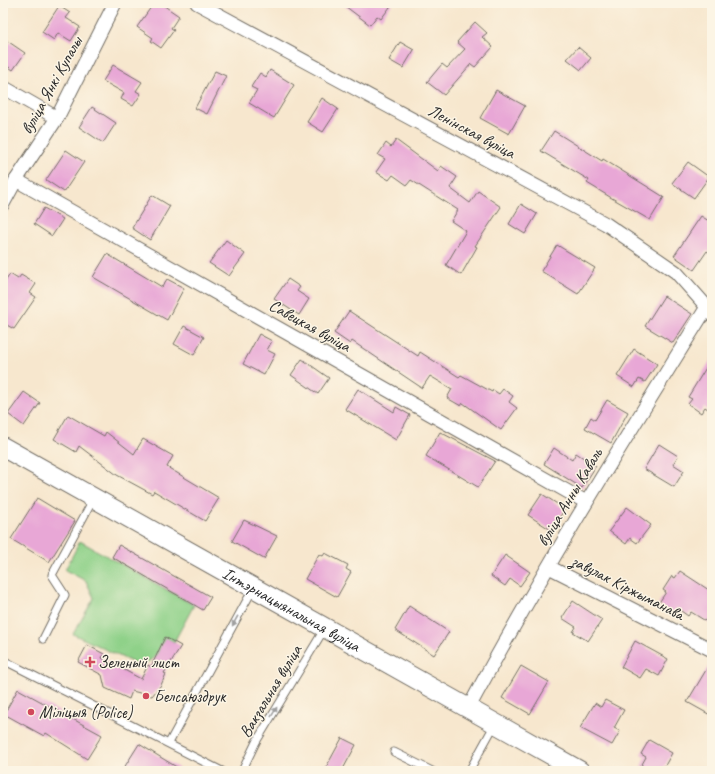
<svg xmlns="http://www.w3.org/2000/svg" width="715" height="774" font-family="Caveat,sans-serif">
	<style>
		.green { fill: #8fd189; stroke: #5d7e5a }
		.building { fill: #e8a7d6 }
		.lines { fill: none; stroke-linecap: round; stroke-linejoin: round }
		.lane-casing { stroke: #726d64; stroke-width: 9 }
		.street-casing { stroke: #726d64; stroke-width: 15 }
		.secondary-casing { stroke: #726d64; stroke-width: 21 }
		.lane { stroke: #fff; stroke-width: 7 }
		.street { stroke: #fff; stroke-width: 13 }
		.secondary { stroke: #fff; stroke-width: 19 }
		.rail { stroke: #2b2b2b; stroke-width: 3; stroke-dasharray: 6 3; stroke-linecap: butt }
		.oneway { fill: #a0a0a0 }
		.poi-dot { fill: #d1495b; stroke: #fcf5e5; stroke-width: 1.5 }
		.labels { text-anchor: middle; stroke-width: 3; stroke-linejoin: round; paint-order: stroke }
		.street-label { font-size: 17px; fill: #2b2b2b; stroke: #fcf5e5 }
		.poi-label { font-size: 17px; fill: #2b2b2b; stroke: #fcf5e5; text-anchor: start }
	</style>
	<rect width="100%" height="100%" fill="#fcf5e5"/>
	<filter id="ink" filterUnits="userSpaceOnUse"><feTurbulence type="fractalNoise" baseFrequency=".025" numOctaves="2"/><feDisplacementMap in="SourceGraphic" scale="8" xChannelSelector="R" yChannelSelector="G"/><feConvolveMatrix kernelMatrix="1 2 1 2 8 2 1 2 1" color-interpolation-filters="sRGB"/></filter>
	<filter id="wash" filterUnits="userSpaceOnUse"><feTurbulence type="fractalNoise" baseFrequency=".012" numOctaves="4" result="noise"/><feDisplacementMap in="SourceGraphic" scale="16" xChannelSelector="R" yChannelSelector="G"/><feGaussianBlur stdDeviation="0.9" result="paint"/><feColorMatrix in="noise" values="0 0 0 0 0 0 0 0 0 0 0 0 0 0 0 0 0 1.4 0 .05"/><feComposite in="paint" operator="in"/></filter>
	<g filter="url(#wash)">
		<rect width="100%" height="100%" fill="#f7e7ce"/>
		<polygon class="green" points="80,541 194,605 174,642 165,638 156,657 140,666 73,634 94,598 86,581 65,570"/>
		<g id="blocks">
			<g class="building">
				<polygon points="154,3 160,3 179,16 171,28 174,30 161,48 151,41 153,38 137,27"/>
				<polygon points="341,3 393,3 381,19 377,16 370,25"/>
				<polygon points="59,6 70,13 66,18 80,27 71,41 58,33 54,40 42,32"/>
				<polygon points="475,22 487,33 482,37 493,47 475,67 471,64 444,95 427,82 442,64 447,68 465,49 457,42"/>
				<polygon points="3,38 25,53 13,70 3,63"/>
				<polygon points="400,42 414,50 403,68 389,60"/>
				<polygon points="578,47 591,58 581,70 567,59"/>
				<polygon points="113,65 142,82 136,91 141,94 133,106 121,99 124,93 103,81"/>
				<polygon points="270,70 294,85 274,118 249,103 257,90 251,87 260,73 266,77"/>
				<polygon points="215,71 226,76 207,114 195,108"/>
				<polygon points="496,90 525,106 509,134 480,118"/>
				<polygon points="322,98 338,109 323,132 307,122"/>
				<polygon points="92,107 116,123 103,143 79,127"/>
				<polygon points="554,131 602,161 603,159 664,197 650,220 610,197 587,183 589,180 541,151"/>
				<polygon points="396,140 438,171 441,166 457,177 450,188 470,203 478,191 501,207 475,246 477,247 461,275 446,265 466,231 451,221 458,210 411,180 407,185 393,175 389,180 376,172 385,159 378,155 386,143 391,147"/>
				<polygon points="66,150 84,162 64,192 46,180"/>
				<polygon points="688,162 709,177 694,198 672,183"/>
				<polygon points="152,195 170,206 150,240 132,228"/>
				<polygon points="521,204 537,214 525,234 509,224"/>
				<polygon points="44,208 63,219 52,236 34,224"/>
				<polygon points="701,216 712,223 712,255 707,251 694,270 674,256"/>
				<polygon points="226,240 245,254 229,276 209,263"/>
				<polygon points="557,245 595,268 578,294 541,271"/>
				<polygon points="107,254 162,287 167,279 184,288 167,320 93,277"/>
				<polygon points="10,274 18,279 21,275 36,284 30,293 36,297 14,329 3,323 3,285"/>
				<polygon points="288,279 300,287 297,291 309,299 299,315 274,299"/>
				<polygon points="664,296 692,314 673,343 645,326"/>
				<polygon points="349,311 418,356 420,352 459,377 461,375 492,392 493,390 499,394 503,389 513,396 509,402 517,408 501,430 463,403 461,406 447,398 452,389 430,376 422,388 352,341 350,344 334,333"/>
				<polygon points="184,326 204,337 194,355 174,344"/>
				<polygon points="259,334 272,341 267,350 275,354 264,375 243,364"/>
				<polygon points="634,349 657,364 645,382 639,379 634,387 617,376"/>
				<polygon points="712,358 712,412 705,407 701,413 688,404 692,399 688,397"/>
				<polygon points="302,359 329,378 318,394 291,375"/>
				<polygon points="358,389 394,412 396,407 410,415 396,440 345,409"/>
				<polygon points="24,392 40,403 24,426 8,414"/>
				<polygon points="607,400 628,412 611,443 585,428 591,417 595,420"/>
				<polygon points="68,415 104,436 106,432 134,454 143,439 173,456 167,467 219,498 205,521 154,491 152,494 117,475 79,446 76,452 54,439"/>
				<polygon points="440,432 495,461 478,487 426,456"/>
				<polygon points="659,444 678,456 673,464 684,471 674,487 644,469"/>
				<polygon points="554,448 572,460 576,453 596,466 582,488 544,464"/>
				<polygon points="542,494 565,509 551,530 528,515"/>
				<polygon points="37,498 75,521 49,562 11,539"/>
				<polygon points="627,507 651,525 637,543 630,538 626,544 609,531"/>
				<polygon points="244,520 277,536 264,559 232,541"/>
				<polygon points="119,545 211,597 203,610 112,557"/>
				<polygon points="325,553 348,565 346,569 351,572 337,597 305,579 319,554 323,556"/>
				<polygon points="505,555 530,572 520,586 510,579 505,586 491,576"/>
				<polygon points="680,571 712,592 712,625 691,612 688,616 677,608 673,614 658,604 666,592 663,590 672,576 675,578"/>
				<polygon points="573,601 602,620 588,641 573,632 576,627 562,618"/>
				<polygon points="409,606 449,632 434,655 395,630"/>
				<polygon points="165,637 181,646 164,673 166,674 161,685 152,696 132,691 129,699 105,688 102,675 78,662 87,645 104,654 102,658 141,679 148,665 151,667"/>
				<polygon points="635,641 668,659 659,676 646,669 640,678 621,667"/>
				<polygon points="712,660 712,716 687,702"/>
				<polygon points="521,666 549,682 530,714 502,698"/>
				<polygon points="18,689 102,735 87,759 46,733 44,736 4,714"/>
				<polygon points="605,700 624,710 614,728 620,731 612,745 580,728 595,703 601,707"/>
				<polygon points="342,738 356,745 342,771 324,771"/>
				<polygon points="649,740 672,753 662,771 649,771 641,766 646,757 641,754"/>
				<polygon points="139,744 183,771 122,771"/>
			</g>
		</g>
	</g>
	<g filter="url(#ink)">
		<use href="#blocks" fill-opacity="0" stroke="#726d64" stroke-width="1"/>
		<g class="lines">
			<defs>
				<g id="lane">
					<polyline points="43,639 65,595 52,575 94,498"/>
					<polyline points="3,660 222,771"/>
					<polyline points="169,743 253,589"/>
					<polyline points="394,752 432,771"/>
					<polyline points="242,771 256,742 325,628"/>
					<polyline points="469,771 495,724"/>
				</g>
				<g id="street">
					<polyline points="197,3 606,224 676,272 707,307 712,315"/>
					<polyline points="3,87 57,118"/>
					<polyline points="16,180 586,502"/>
					<polyline points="3,204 16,180 57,118 115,3"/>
					<polyline points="549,567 712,650"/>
					<path d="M468,709C542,571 625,439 707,307"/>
				</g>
				<g id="secondary">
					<path id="s1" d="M3,447L580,771"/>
				</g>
			</defs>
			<use href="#lane" class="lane-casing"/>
			<use href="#street" class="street-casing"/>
			<use href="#secondary" class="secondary-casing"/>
			<use href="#lane" class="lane"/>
			<use href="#street" class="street"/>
			<use href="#secondary" class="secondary"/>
			<polyline class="rail" points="3,769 7,771"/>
		</g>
		<defs><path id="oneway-solid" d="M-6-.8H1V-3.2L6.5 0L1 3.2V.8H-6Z"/></defs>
		<g class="oneway">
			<use href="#oneway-solid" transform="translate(235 621) rotate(119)"/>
			<use href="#oneway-solid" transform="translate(274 712) rotate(-59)"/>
		</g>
	</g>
	<g class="poi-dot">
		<path d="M88 656h4v4h4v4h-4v4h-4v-4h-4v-4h4z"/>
		<circle cx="146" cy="696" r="4"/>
		<circle cx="31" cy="712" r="4"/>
	</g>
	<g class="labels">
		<g class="street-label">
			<text transform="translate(51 85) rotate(-61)" y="6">вуліца Янкі Купалы</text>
			<text transform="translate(472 131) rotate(28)" y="6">Ленінская вуліца</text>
			<text transform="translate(310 325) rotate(29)" y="6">Савецкая вуліца</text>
			<text transform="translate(569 497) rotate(-59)" y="6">вуліца Анны Каваль</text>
			<text transform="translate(628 587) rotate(27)" y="6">завулак Кіржыманава</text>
			<text dy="6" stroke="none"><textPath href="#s1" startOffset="331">Інтэрнацыянальная вуліца</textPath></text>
			<text transform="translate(270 691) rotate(-59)" y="6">Вакзальная вуліца</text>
		</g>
		<g class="poi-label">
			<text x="98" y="668">Зеленый лист</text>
			<text x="154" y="702">Белсаюздрук</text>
			<text x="39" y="718">Міліцыя (Police)</text>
		</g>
	</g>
	<rect width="715" height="774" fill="none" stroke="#fcf5e5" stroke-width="16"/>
</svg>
